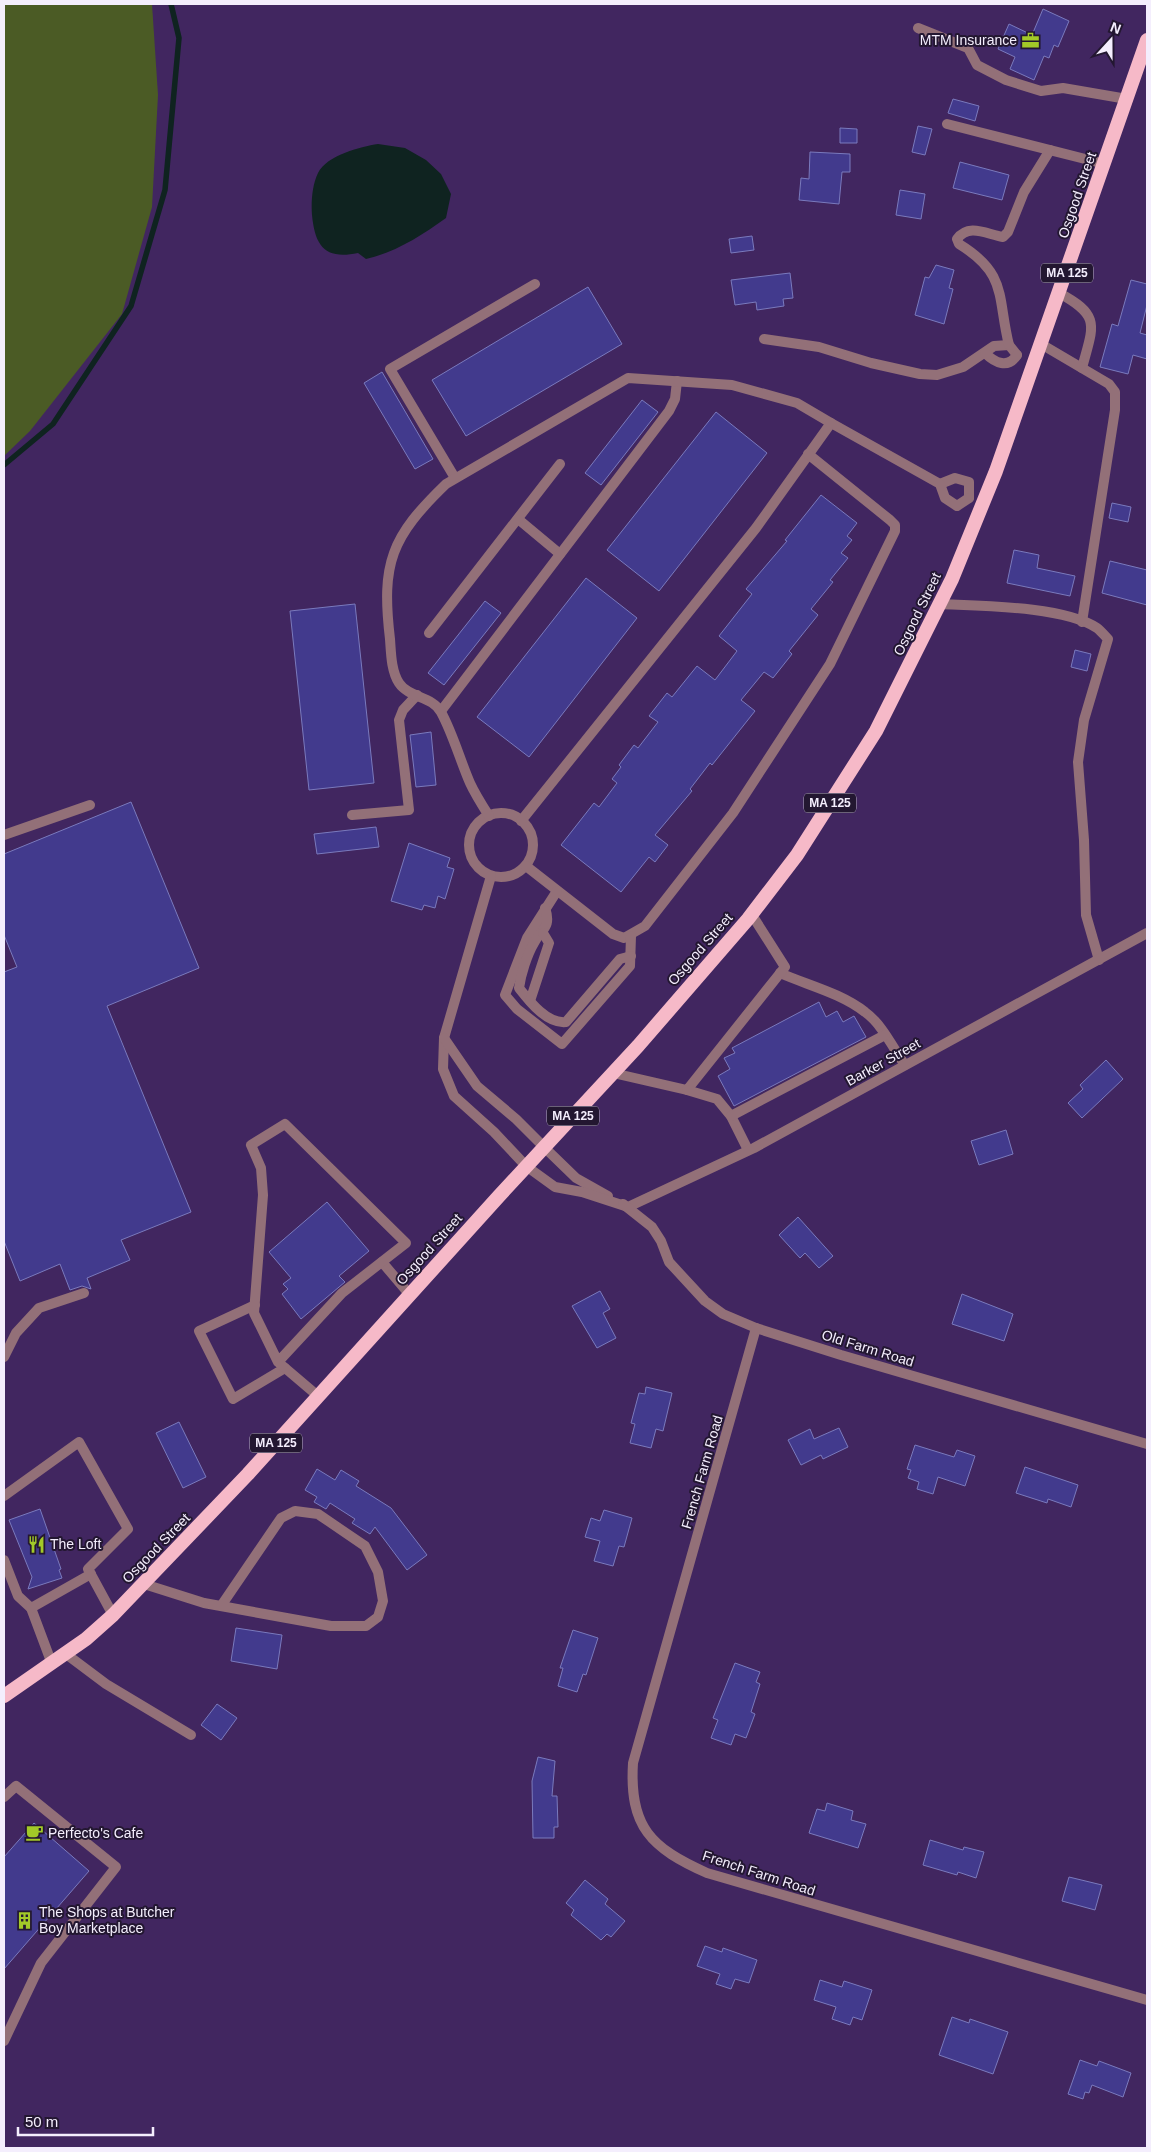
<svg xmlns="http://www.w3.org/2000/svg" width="1151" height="2152" font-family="Helvetica,sans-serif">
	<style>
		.green { fill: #4b5b25 }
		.water { fill: #0f2320 }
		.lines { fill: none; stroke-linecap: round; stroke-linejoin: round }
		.stream { stroke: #0f2320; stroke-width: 5.5 }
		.building { fill: #423a8d; stroke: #7a7abd }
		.service { stroke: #937078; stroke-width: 10 }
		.minor { stroke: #937078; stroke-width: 10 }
		.trunk { stroke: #f6b9c8; stroke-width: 14 }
		.labels { text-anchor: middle; stroke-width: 4; stroke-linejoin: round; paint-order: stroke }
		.shield { fill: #231731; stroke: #b5aec0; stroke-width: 1 }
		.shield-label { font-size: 12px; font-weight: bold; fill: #f4eefd }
		.poi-label { font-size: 14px; fill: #f4eefd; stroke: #231731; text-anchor: start }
		.street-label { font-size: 14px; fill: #f4eefd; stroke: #231731 }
	</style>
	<rect width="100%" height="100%" fill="#412660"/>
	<polygon class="green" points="4,4 152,4 158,95 152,207 122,314 30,431 4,456"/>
	<path class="water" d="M378,144L405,148L426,160L441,174L451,194L446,218C421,236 396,252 366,259L358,253C325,260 315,246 312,215C311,203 312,185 318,173C327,155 360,147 378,144Z"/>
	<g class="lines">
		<polyline class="stream" points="4,465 53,424 131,306 165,190 179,38 171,4"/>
	</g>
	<g class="building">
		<polygon points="1043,9 1069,21 1058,47 1054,45 1049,58 1044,56 1034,80 1010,69 1015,57 998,49 1009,24 1032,35"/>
		<polygon points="953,99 979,106 975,121 948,113"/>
		<polygon points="918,126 932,129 925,155 912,152"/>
		<polygon points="840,128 857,129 857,143 840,143"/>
		<polygon points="810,152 850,154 850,172 842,172 839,204 799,200 801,178 809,179"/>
		<polygon points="960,162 1009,175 1002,200 953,188"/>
		<polygon points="900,190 925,194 921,219 896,215"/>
		<polygon points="752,236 754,250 731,253 729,239"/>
		<polygon points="936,265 954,270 949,288 953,289 944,324 915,315 925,277 929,278"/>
		<polygon points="790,273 793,298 783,299 784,306 757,310 756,302 735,305 731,280"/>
		<polygon points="1131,280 1147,284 1147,305 1140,333 1147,335 1147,359 1133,355 1128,374 1100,367 1112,324 1118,326"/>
		<polygon points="588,287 622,344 466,436 432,380"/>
		<polygon points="382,372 433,459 415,469 364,383"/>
		<polygon points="642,400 658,412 601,485 585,473"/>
		<polygon points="716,412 767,453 659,591 607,550"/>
		<polygon points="821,495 857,523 847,536 852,540 841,553 848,558 830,580 833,582 811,609 818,615 789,651 792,654 773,678 764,672 741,700 755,711 712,765 710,763 690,789 692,791 655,835 668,845 655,862 649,857 621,892 561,845 594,803 599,807 617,783 612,779 621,767 619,765 634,745 638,748 658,722 649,716 667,693 672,697 697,666 715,680 737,651 719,636 752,594 746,589 787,541 785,540"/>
		<polygon points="1112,503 1131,507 1128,522 1109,518"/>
		<polygon points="1014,550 1039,555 1037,568 1075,576 1070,596 1007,583"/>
		<polygon points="1110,561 1147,570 1147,605 1102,593"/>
		<polygon points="586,578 637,618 529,757 477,717"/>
		<polygon points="485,601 501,613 444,685 428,673"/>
		<polygon points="355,604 374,783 309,790 290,611"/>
		<polygon points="1075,650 1091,654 1087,671 1071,667"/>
		<polygon points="431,732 436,785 416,787 410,735"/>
		<polygon points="131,802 199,968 107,1006 191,1212 121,1240 130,1260 87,1278 91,1289 82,1286 70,1290 60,1264 20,1281 4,1241 4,972 17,967 4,935 4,854"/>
		<polygon points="376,827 379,847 317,854 314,834"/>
		<polygon points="409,843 450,858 447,867 454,869 445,899 438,896 435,908 424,905 422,910 391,901"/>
		<polygon points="819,1002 826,1017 837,1011 843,1022 854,1016 866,1037 734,1106 718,1076 730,1069 724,1058 735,1053 732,1048"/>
		<polygon points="1106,1060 1123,1079 1082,1118 1068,1103 1083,1089 1080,1085"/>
		<polygon points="1006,1130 1013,1154 979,1165 971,1141"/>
		<polygon points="327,1202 369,1251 339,1276 345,1282 301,1319 282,1294 288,1289 283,1284 291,1278 269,1252"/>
		<polygon points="798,1217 833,1256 819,1268 805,1253 800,1258 779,1235"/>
		<polygon points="600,1291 610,1309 603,1313 616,1338 597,1348 572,1306"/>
		<polygon points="962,1294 1013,1314 1004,1341 952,1324"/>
		<polygon points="646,1387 672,1393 663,1431 656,1429 651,1448 630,1443 635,1424 631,1423 639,1393 645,1394"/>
		<polygon points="179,1422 206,1477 183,1488 156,1433"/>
		<polygon points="839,1428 848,1447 823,1459 821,1455 801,1465 788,1440 810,1429 814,1439"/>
		<polygon points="915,1445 954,1457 957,1450 975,1456 965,1486 938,1477 933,1494 917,1489 919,1482 908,1478 911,1470 907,1469"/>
		<polygon points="1025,1467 1078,1485 1071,1507 1048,1499 1047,1503 1016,1493"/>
		<polygon points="317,1469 335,1480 341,1470 359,1481 356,1486 391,1508 427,1555 407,1570 375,1527 370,1534 352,1523 355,1519 330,1503 326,1509 314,1502 317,1497 305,1490"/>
		<polygon points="40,1509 61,1569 59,1570 62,1578 28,1589 32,1577 9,1520"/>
		<polygon points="604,1510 632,1518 624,1547 619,1546 613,1566 594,1561 600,1541 585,1537 591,1518 600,1521"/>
		<polygon points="236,1628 282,1635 277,1669 231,1661"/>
		<polygon points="573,1630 598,1638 586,1675 583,1674 577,1692 558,1686 563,1668 560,1668"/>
		<polygon points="735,1663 760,1672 756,1682 760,1684 751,1712 755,1714 746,1738 735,1734 731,1745 711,1738 718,1720 713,1718"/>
		<polygon points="217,1704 237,1718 221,1740 201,1725"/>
		<polygon points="538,1757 555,1761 552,1796 557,1796 558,1827 554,1827 554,1838 533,1838 532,1781"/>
		<polygon points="827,1803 853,1811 851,1820 866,1824 858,1848 809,1833 817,1809 825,1811"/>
		<polygon points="34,1823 89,1871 4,1969 4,1857"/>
		<polygon points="930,1840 963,1850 964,1847 984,1852 976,1878 958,1872 957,1875 923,1865"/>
		<polygon points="1069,1877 1102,1885 1095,1910 1062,1901"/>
		<polygon points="585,1880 608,1899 605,1904 625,1921 611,1937 607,1934 601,1940 571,1915 574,1910 566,1903"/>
		<polygon points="705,1946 722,1952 723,1948 757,1960 749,1983 735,1979 731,1989 716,1984 720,1974 697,1966"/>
		<polygon points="820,1980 842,1987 844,1981 872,1990 862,2020 853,2017 850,2025 832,2019 836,2007 814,2000"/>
		<polygon points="952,2017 969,2023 970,2019 1008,2032 993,2074 939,2055"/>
		<polygon points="1080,2060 1097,2066 1099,2061 1131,2073 1123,2097 1092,2085 1089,2093 1085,2092 1083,2099 1068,2094"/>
	</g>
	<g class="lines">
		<g class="service">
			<polyline points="918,28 968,48 977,65 1006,80 1041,91 1063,88 1127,99"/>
			<polyline points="947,124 1105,164"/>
			<path d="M1059,293C1102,316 1093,326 1082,368"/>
			<polyline points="764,339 819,347 871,363 920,374 937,375 963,367 994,346 1009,345 1017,355"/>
			<polyline points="1041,344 1109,384 1115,392 1115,410 1082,622"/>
			<path d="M1009,345C997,297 1008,274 959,244L957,239C969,223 986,234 1003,237L1008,232L1024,192L1050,150"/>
			<path d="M985,353C995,363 1008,369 1017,355"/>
			<polyline points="455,478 390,369 535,284"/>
			<polyline points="940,484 955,478 969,482 969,498"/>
			<polyline points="518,519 560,554"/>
			<path d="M940,604C981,606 1063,606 1097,628C1101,631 1104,635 1108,639L1084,720L1078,762L1084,840L1086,915L1099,960"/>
			<polyline points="429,633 560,464"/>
			<polyline points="441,711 669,411 675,399 677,381"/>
			<circle cx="501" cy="845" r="32"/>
			<polyline points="352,815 409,810 399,720 403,710 417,695"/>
			<path d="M489,816C482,805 475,794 470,783C460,760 453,734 441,712C432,696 409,698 399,683C391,671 391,652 390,639C381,563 391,537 446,484L628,378L732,385L797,403L831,423"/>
			<polyline points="521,821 756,528 831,423 940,484 945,498 957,506 969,498"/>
			<polyline points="4,835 90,805"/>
			<polyline points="526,866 613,934 624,938 645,926 733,813 830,664 895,531 895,525 890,520 808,454"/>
			<polyline points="491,876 444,1038 443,1069 454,1096 494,1132 526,1166"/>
			<polyline points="557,891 527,938 505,995 517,1009 562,1044 630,966 631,936"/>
			<path d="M545,908C552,928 541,929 534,943C527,955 521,974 519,988C530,1002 547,1024 566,1022L620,959L631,956"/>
			<path d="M780,973C807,985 841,993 865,1012C882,1024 893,1048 905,1065"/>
			<polyline points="530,1001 549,943 543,933"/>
			<polyline points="444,1038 477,1086 516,1119 544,1147"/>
			<polyline points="613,1073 687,1090 785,967 752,915"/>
			<polyline points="687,1090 717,1099 731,1116 748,1150"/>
			<polyline points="731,1116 885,1035"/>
			<polyline points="382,1262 410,1295"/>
			<polyline points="255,1305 199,1331 233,1399 285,1368"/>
			<polyline points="4,1357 16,1333 39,1308 84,1293"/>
			<polyline points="278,1362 254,1313 263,1195 261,1168 251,1145 285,1124 406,1243 342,1293 278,1362 318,1396"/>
			<polyline points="4,1496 79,1442 128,1529 88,1569 113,1615"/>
			<polyline points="4,1560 18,1596 31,1608 52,1664"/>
			<polyline points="31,1608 91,1574"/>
			<polyline points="66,1654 106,1684 191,1735"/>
			<polyline points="4,1797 16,1786 116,1867 41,1963 4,2041"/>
		</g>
		<g class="minor">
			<polyline points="544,1147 576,1178 608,1196"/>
			<polyline points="526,1166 555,1187 582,1192 628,1207 754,1148 1147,933"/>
			<polyline points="623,1204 652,1227 661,1241 669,1262 705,1301 723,1314 756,1328 841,1355 1147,1444"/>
			<path d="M756,1328L633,1763C629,1827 651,1848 707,1873L1147,2000"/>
			<polyline points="144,1584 204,1603 331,1626 366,1626 378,1617 383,1601 378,1572 365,1546 318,1514 295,1511 281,1518 221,1606"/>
		</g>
		<polyline class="trunk" points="4,1696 86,1639 113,1615 248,1474 499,1196 638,1046 748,919 797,855 876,731 952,579 996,471 1147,40"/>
	</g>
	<defs>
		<symbol id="office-bare" viewBox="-9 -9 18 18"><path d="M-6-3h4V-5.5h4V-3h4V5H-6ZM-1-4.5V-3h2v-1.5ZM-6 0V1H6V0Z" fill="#a2c928" stroke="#231731" stroke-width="2.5" paint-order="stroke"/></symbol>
		<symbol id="restaurant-bare" viewBox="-9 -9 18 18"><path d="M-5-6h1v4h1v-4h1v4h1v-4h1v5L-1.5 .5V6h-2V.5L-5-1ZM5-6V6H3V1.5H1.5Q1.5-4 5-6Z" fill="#a2c928" stroke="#231731" stroke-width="2.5" paint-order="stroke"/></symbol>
		<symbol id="cafe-bare" viewBox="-9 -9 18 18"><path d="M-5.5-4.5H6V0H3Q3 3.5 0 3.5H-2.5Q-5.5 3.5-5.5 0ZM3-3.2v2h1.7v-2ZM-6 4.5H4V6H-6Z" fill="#a2c928" stroke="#231731" stroke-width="2.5" paint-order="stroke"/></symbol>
		<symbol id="building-bare" viewBox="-9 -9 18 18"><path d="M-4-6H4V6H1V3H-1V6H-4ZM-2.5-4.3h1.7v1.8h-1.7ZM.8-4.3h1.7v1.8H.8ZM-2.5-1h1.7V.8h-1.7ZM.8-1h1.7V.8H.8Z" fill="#a2c928" stroke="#231731" stroke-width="2.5" paint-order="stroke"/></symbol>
	</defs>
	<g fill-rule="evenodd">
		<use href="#office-bare" x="1018" y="28" width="25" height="25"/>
		<use href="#restaurant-bare" x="24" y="1532" width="25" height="25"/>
		<use href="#cafe-bare" x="22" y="1820" width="25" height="25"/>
		<use href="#building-bare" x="12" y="1908" width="25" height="25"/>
	</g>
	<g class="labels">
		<g class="shield">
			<rect x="1041" y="263.5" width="52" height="19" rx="4"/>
			<rect x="804" y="793.5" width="52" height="19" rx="4"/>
			<rect x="547" y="1106.5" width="52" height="19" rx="4"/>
			<rect x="250" y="1433.5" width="52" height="19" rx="4"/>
		</g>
		<g class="shield-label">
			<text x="1067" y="277">MA 125</text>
			<text x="830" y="807">MA 125</text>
			<text x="573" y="1120">MA 125</text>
			<text x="276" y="1447">MA 125</text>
		</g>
		<g class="poi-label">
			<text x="1017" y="45" text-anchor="end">MTM Insurance</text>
			<text x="50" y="1549">The Loft</text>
			<text x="48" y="1838">Perfecto's Cafe</text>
			<text x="39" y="1917">The Shops at Butcher<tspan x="39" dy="16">Boy Marketplace</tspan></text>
		</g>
		<g class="street-label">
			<text transform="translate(1077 195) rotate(-71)" y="5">Osgood Street</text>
			<text transform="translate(917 614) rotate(-64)" y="5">Osgood Street</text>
			<text transform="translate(700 949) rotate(-49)" y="5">Osgood Street</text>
			<text transform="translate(883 1062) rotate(-29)" y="5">Barker Street</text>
			<text transform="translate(429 1249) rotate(-48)" y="5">Osgood Street</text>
			<text transform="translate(868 1348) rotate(17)" y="5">Old Farm Road</text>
			<text transform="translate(702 1472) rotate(-74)" y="5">French Farm Road</text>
			<text transform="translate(156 1548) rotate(-46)" y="5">Osgood Street</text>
			<text transform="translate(759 1873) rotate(18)" y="5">French Farm Road</text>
		</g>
	</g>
	<rect width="1151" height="2152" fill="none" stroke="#f4eefd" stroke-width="10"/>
	<g transform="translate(1111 40) rotate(21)" stroke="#231731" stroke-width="4" paint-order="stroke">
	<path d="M0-4L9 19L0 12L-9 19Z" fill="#f4eefd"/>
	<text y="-8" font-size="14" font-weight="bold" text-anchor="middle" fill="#f4eefd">N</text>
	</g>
	<path d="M18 2127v8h135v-8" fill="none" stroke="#f4eefd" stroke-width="2.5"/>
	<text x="25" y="2127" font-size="15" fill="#f4eefd" stroke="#231731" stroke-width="4" paint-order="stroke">50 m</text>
</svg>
